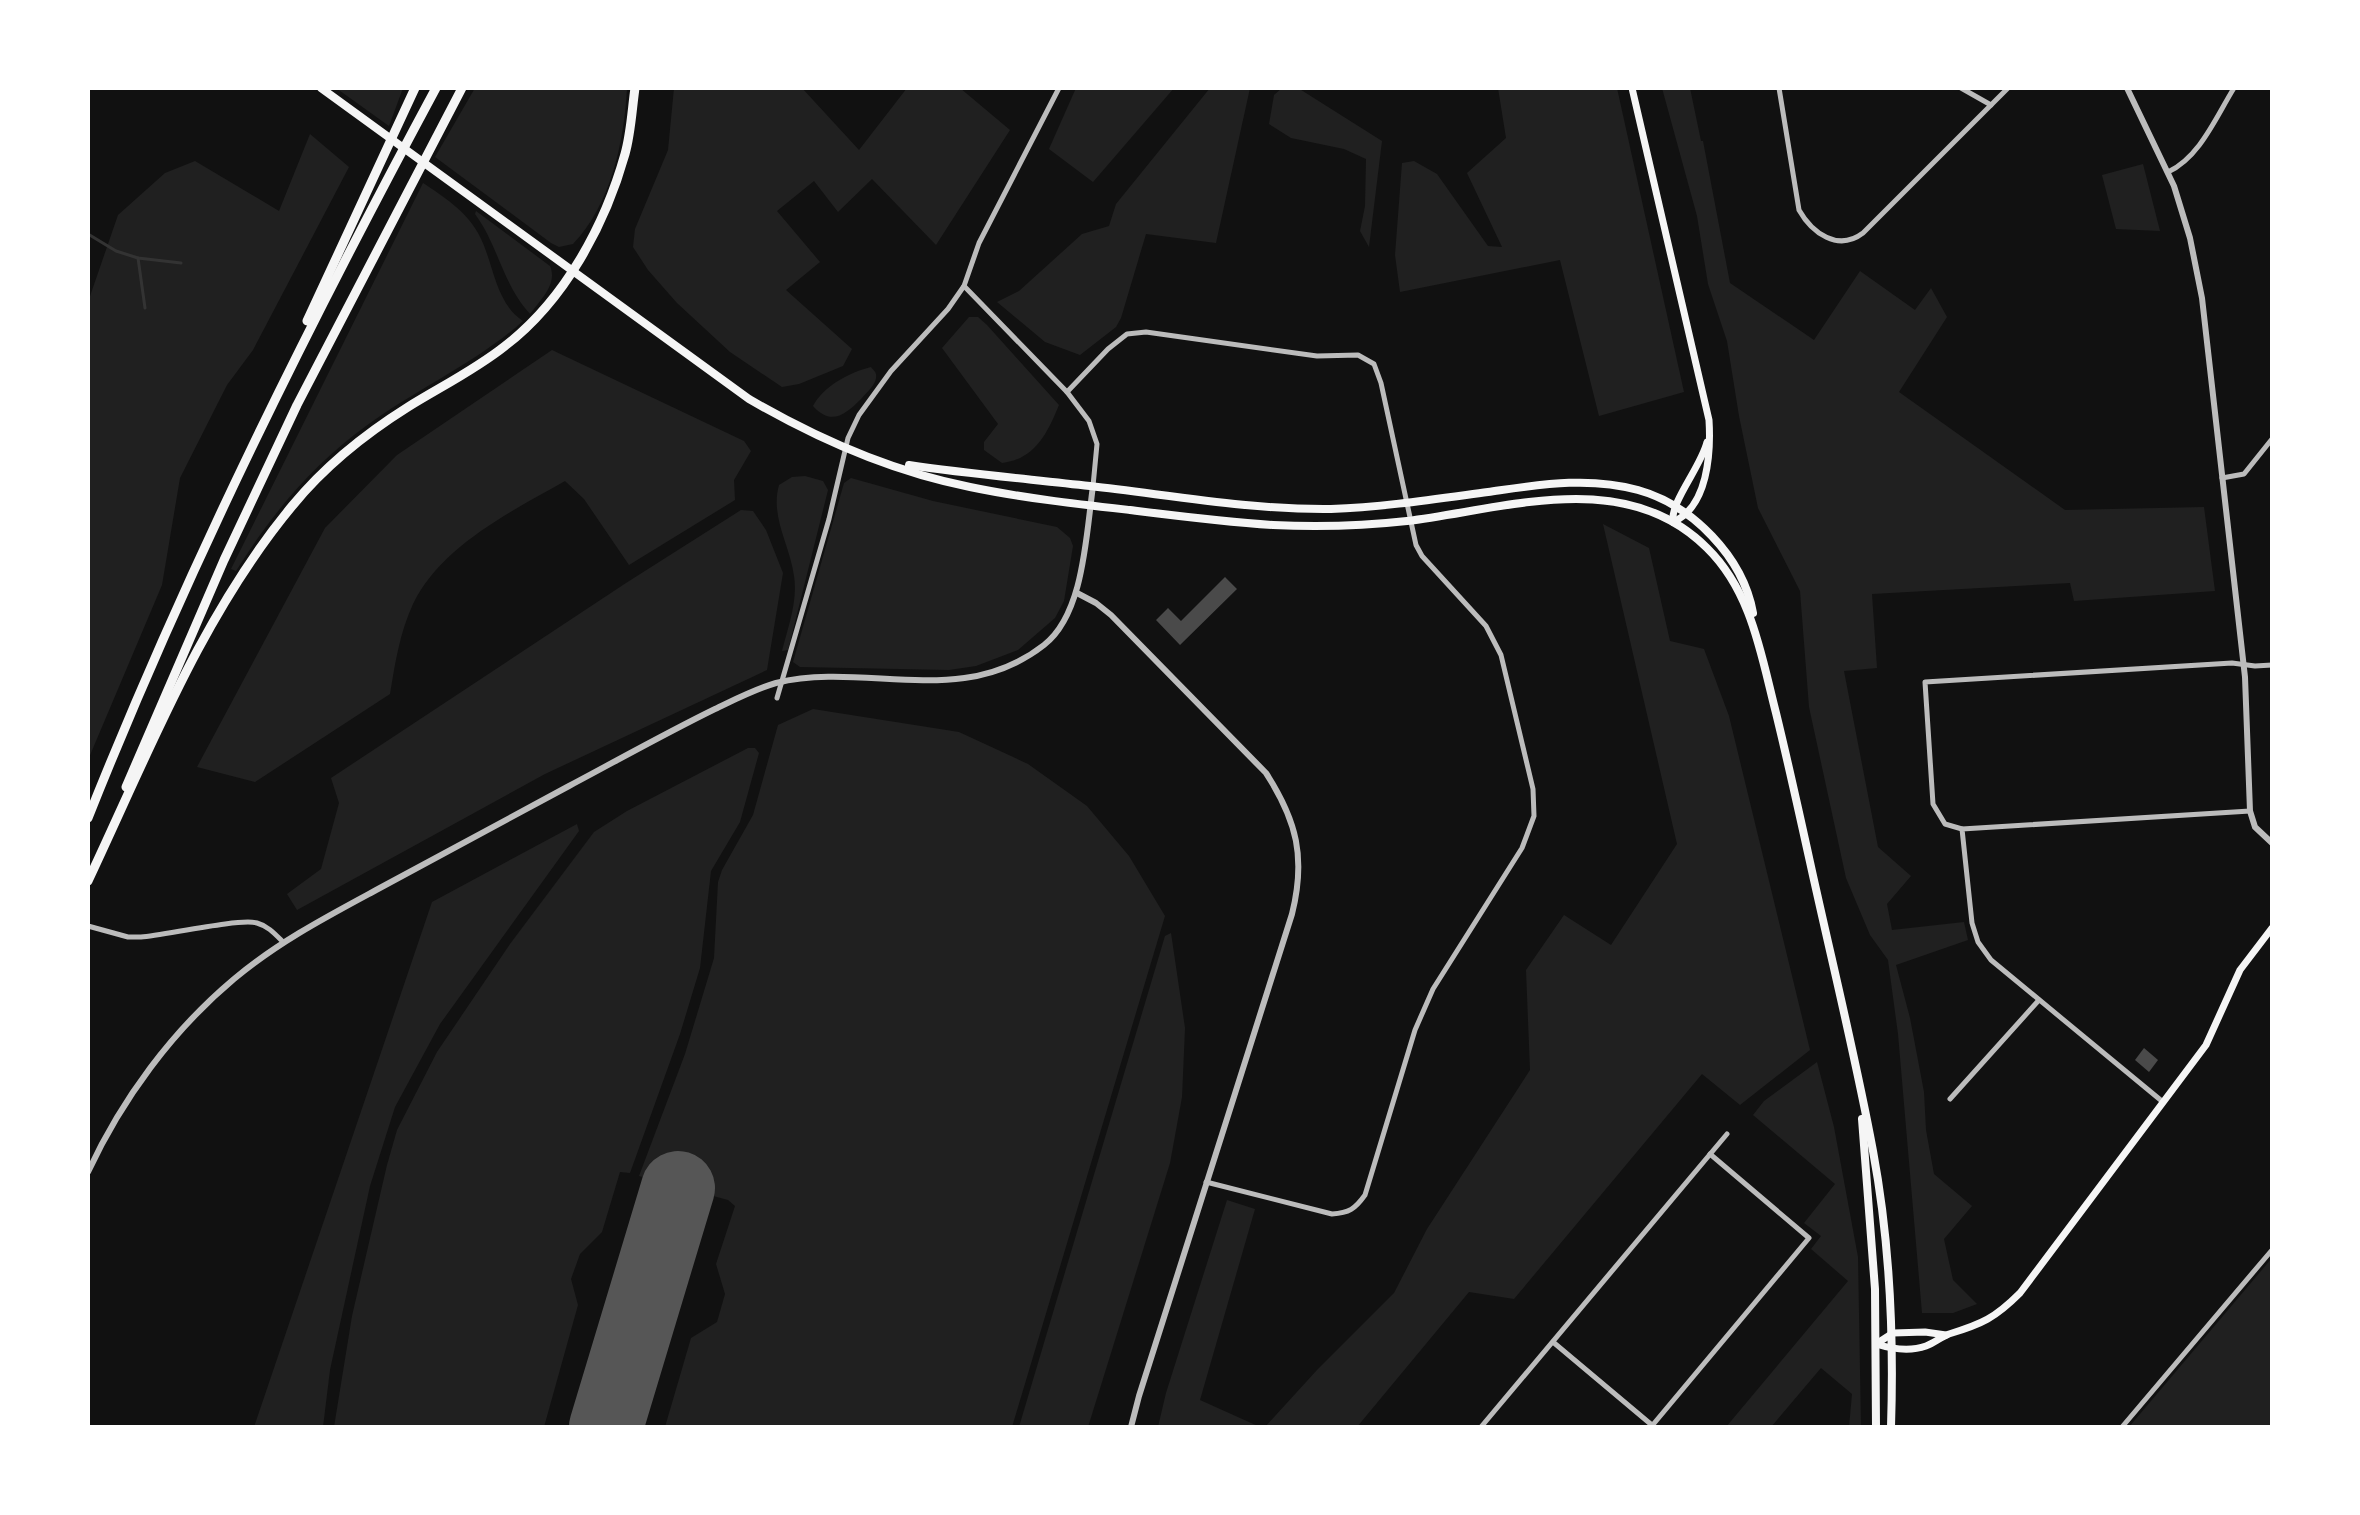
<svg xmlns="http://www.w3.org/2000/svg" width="2360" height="1515" font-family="'Open Sans',sans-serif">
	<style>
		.green { fill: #202020 }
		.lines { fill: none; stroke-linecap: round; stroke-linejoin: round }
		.stream { stroke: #333; stroke-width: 3 }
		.runway { stroke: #565656; stroke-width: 74 }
		.building { fill: #4a4a4a }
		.minor { stroke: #bcbcbc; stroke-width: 5 }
		.tertiary { stroke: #bcbcbc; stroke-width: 6 }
		.secondary { stroke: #f5f5f5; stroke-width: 7 }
		.primary { stroke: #f5f5f5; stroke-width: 8 }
		.trunk { stroke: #f5f5f5; stroke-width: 9 }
	</style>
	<rect width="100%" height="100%" fill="#111"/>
	<g class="green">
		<polygon points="336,88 403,88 389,126"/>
		<path d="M475,88H627C624,142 611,204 573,244L559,247L551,243L435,157Z"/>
		<polygon points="674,88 802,88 859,150 907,88 960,88 1010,130 936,245 872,179 838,212 814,181 777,211 820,262 786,290 852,349 843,366 799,384 782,387 730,352 677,303 648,270 633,247 635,229 668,150"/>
		<polygon points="1076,88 1174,88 1093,182 1049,149"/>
		<polygon points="1210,88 1250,88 1216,243 1146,234 1121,318 1116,327 1080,355 1045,342 997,302 1019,291 1082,234 1109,226 1116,204"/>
		<polygon points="1282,88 1298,88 1382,141 1369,247 1360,231 1365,206 1366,159 1344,149 1291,138 1269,124 1274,95"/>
		<polygon points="1498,88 1617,88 1684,392 1599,416 1560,260 1400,292 1395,255 1402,163 1414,161 1437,174 1488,246 1502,247 1467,173 1506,138"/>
		<polygon points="1662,88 1690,88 1701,141 1703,141 1730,283 1814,340 1860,271 1915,310 1931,288 1947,317 1899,392 2065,510 2204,507 2215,591 2074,601 2070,583 1872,594 1877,668 1844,671 1878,847 1911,876 1887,904 1892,930 1964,922 1968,940 1896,965 1910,1018 1924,1092 1926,1130 1934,1174 1972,1206 1944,1239 1953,1280 1977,1304 1953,1313 1922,1313 1898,1034 1888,960 1870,935 1846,878 1809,707 1800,591 1758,508 1739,416 1727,341 1708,284 1697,216"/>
		<polygon points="310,134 349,167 253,350 227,385 180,478 162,585 88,760 88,302 118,215 165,173 195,161 279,211"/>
		<polygon points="2143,164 2160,231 2116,229 2102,175"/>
		<path d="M423,183C444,197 465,210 478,233C494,261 494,302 523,321C479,361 415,390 366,426C312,465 271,515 236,571L231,569Z"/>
		<path d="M476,211L550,266C558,284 540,300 530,314C503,285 498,245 475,214Z"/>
		<path d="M969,317H978L987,325L1059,405C1047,434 1035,459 1002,463L984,450V442L998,424L942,348Z"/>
		<path d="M552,350L744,441L751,451L734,480L735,500L629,565L584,499L565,481C512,511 441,546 413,604C400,632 395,663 390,694L255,782L197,767L325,528L397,455Z"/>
		<path d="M871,367C874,371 877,372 876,378C875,386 866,393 861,399C845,415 831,426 813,406C824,386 848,373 871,367Z"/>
		<path d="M805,476L823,481L828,490L788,650L782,651C788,627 798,601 794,576C790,545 770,517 779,485L792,477Z"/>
		<polygon points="851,478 933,501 1057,527 1070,538 1073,546 1064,601 1055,618 1018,650 976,666 949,670 800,667 793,662 844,483"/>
		<polygon points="741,510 753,511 766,530 783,573 767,670 545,774 297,910 287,894 321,869 339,803 331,778 626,583"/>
		<polygon points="1603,524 1649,548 1670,641 1704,649 1729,716 1810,1050 1740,1105 1702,1074 1514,1299 1469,1292 1357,1427 1265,1427 1317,1370 1394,1293 1427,1229 1530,1070 1526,970 1564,915 1611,945 1677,844"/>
		<polygon points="813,709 959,732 1028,764 1087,806 1129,856 1165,916 1012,1427 665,1427 691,1338 717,1322 725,1294 716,1264 735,1206 728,1200 639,1176 685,1054 714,958 718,882 722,870 753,815 778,725"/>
		<polygon points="748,748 755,748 759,753 740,822 711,871 700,968 680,1034 630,1173 620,1172 602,1232 580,1254 571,1279 578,1305 544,1427 334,1427 352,1316 387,1165 397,1130 437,1052 510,944 594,832 627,811"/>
		<polygon points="577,824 579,831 440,1024 395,1107 370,1186 330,1370 323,1427 254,1427 432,902"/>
		<polygon points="1171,933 1185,1028 1182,1097 1170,1163 1088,1427 1019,1427 1165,936"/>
		<polygon points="1817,1062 1834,1127 1858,1257 1861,1427 1849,1427 1852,1394 1821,1368 1771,1427 1726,1427 1848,1281 1811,1249 1821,1236 1804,1223 1835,1184 1753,1115 1764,1101"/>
		<polygon points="1227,1200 1255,1209 1200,1400 1260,1427 1158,1427 1166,1393"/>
		<polygon points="2272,1258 2272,1427 2129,1427"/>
	</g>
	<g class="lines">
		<g class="stream">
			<polyline points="88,234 116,251 138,258 181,263"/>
			<polyline points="138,258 145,308"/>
		</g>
		<polyline class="runway" points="606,1427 678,1188"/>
	</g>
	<g class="building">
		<polygon points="1225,577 1237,589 1180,645 1156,620 1168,608 1181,621"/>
		<polygon points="2144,1048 2158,1060 2149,1072 2135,1060"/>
	</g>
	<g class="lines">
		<g class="minor">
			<path d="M1779,88L1799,210C1812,233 1838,252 1863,233L2008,88"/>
			<polyline points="1961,88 1991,105"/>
			<path d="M2168,172C2200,157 2216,117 2234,88"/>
			<polyline points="964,286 1067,392 1089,421 1097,444 1093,486"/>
			<path d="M1067,392L1108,349L1127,334L1146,332L1317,356L1358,355L1374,364L1381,383L1416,545L1422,556L1486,626L1501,655L1533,789L1534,816L1522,848L1433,989L1415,1030L1365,1195C1355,1209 1349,1213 1332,1214L1206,1182"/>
			<polyline points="2222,478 2244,474 2272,439"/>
			<polyline points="777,698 829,519 848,438 859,415 891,371 948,309 964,286 979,243 1059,88"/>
			<polyline points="1962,829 1945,824 1933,804 1925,682 2232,663 2255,666 2272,665"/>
			<path d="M88,926L128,937H141C165,935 240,918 257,923C268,926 275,934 283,942"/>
			<polyline points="1950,1099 2039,1000"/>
			<polyline points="2163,1102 1991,960 1978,942 1972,923 1962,829 2250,811"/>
			<polyline points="1553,1342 1653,1426"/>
			<polyline points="1481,1427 1727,1134"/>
			<polyline points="1651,1427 1809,1238 1710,1154"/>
			<polyline points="2122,1427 2272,1250"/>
		</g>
		<g class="tertiary">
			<polyline points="2127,88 2174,186 2190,238 2202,298 2245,677 2250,811 2255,827 2272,843"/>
			<path d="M1077,593L1096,603L1111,615L1266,773C1297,821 1306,858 1292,914L1139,1396L1131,1427"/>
			<path d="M88,1172C122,1099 172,1031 234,979C278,942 328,916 378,889C442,854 506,820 569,786C618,760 666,733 715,709C734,700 755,689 776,683C866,661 961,710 1044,645C1084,614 1086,535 1093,486"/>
		</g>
		<g class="secondary">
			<path d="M1632,88L1709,420C1711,453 1708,507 1673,522"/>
			<path d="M1673,522C1670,502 1701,467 1707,442"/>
			<path d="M1876,1344C1892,1349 1909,1352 1926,1346C1934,1343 1941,1337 1949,1334C1982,1324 1995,1318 2020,1293L2206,1045L2240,970L2272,928"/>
			<polyline points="1876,1344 1893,1333 1925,1332 1946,1335"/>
		</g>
		<g class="primary">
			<path d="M321,88L749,399C816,438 894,472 970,487C1023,498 1077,504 1130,510C1178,516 1225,522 1273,525C1317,527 1362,526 1407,521C1506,509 1625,466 1707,548C1752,592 1761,655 1776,713C1788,762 1799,812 1810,862C1831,958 1855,1054 1873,1151C1890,1242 1894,1335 1891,1427"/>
			<path d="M909,465C969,474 1029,479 1090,486C1170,495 1249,510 1331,509C1384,507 1436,499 1488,492C1538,485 1588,476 1638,490C1692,505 1743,557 1753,613"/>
			<polyline points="1862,1119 1875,1289 1876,1427"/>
		</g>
		<g class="trunk">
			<polyline points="307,321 415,88"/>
			<polyline points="126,787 224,560 297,405 462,88"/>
			<path d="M88,818C188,567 308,326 436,88"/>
			<path d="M88,881C148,754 202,614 293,505C325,466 365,434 408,407C440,387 475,370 505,346C565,300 605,225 625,154C631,133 632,109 635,88"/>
		</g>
	</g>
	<rect width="2360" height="1515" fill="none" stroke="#ffffff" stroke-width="180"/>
</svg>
